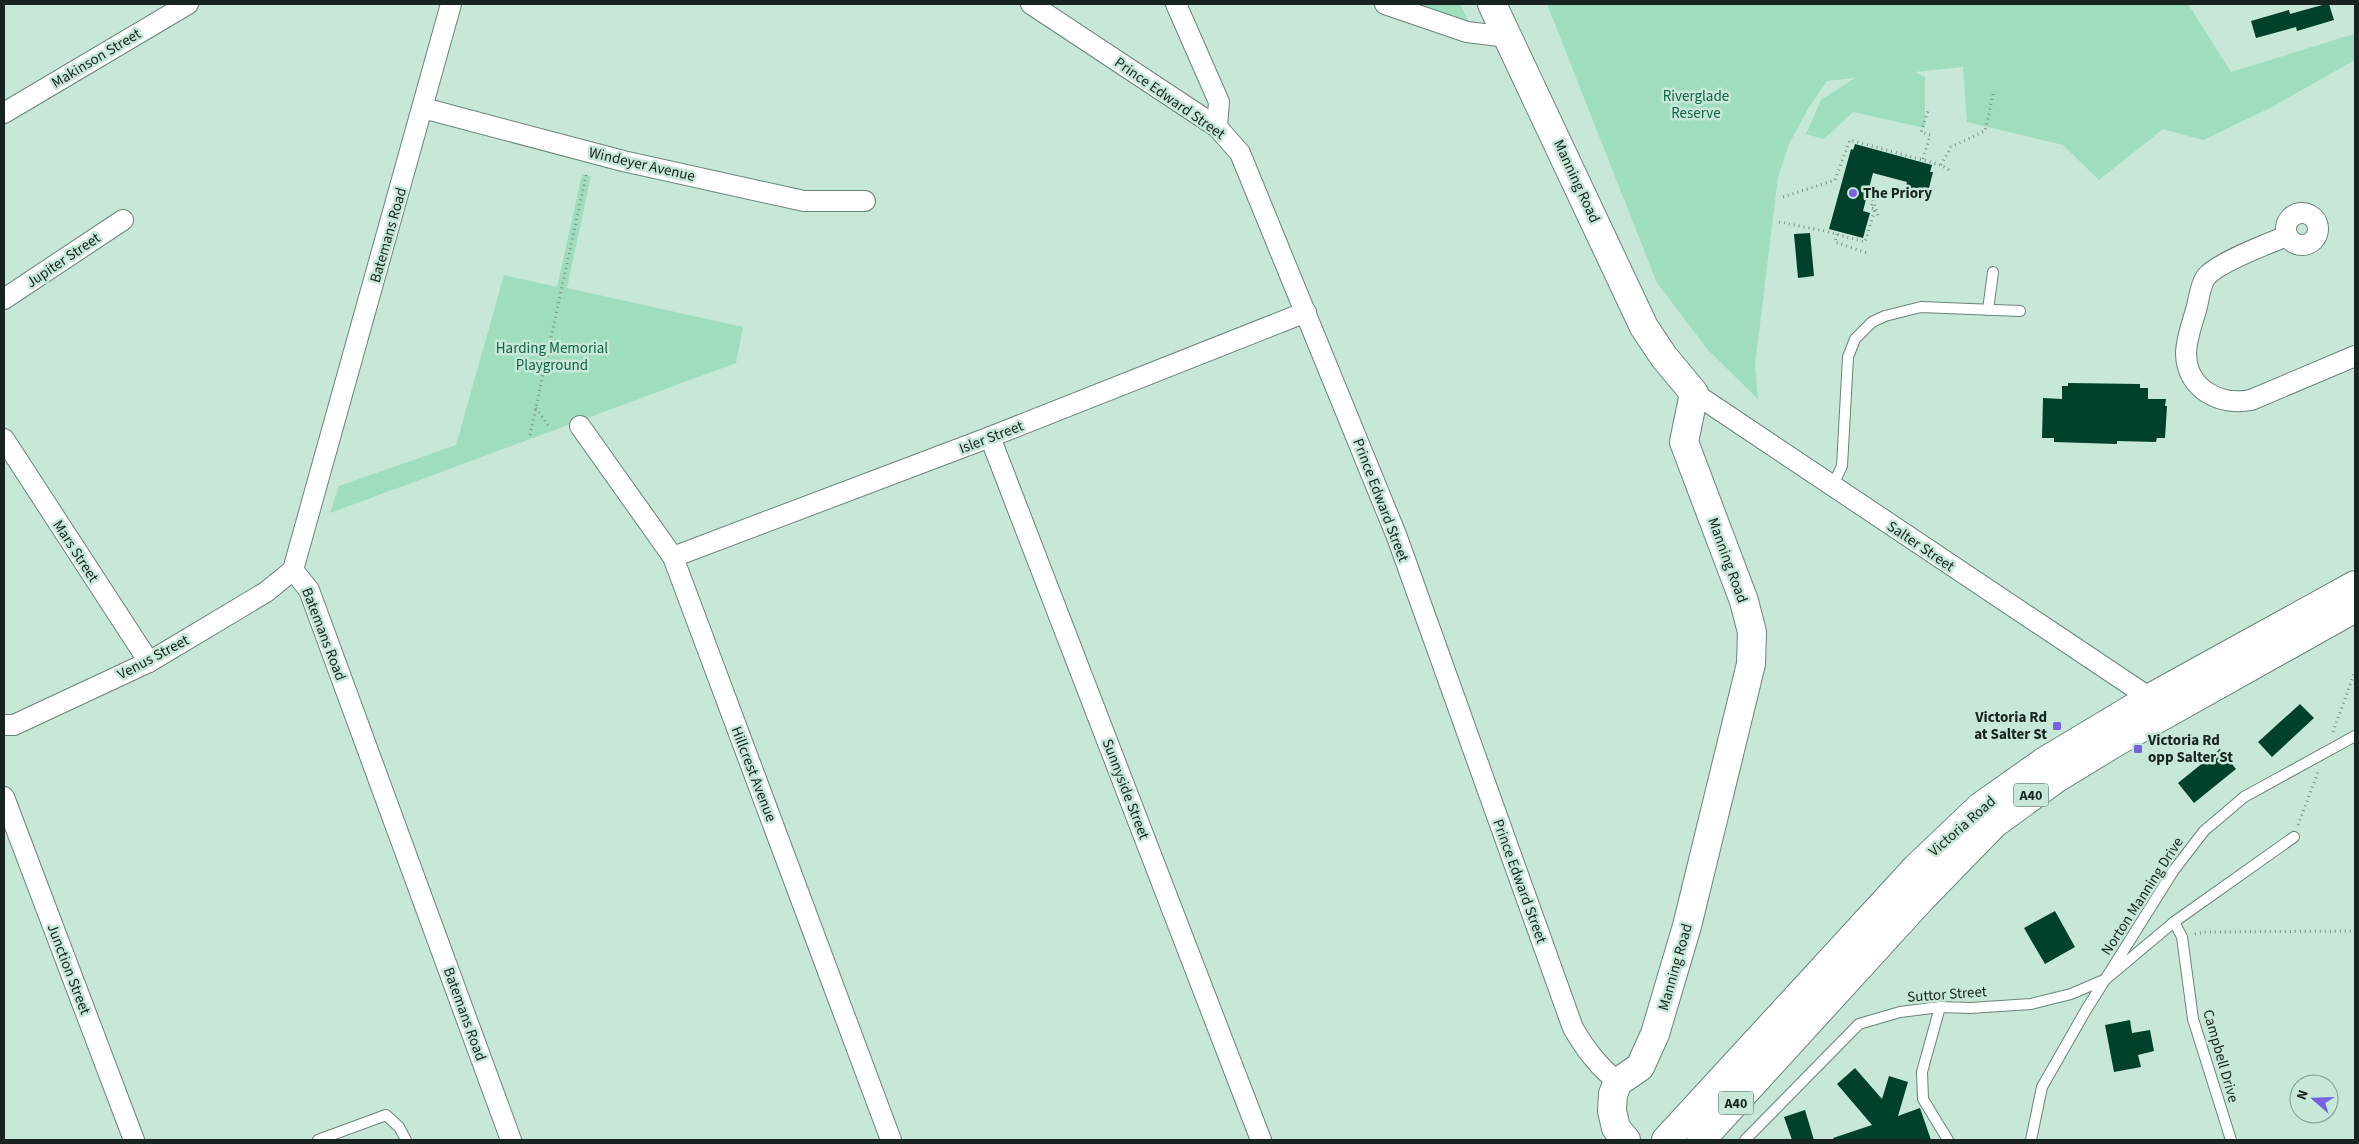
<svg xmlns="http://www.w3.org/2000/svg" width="2359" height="1144" font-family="'Source Sans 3',sans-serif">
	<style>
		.green { fill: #9fddbf }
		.building { fill: #00412a }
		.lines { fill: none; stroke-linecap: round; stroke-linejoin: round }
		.lane-casing { stroke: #678576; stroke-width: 12 }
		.street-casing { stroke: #678576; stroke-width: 22 }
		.secondary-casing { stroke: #678576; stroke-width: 30 }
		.highway-casing { stroke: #678576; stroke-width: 30 }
		.path { stroke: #7a9185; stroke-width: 3; stroke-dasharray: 1 4; stroke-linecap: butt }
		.lane { stroke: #fff; stroke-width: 10 }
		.street { stroke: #fff; stroke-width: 20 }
		.secondary { stroke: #fff; stroke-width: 28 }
		.highway { stroke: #fff; stroke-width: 28 }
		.poi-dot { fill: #7762dd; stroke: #c7e8d7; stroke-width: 2 }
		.labels { text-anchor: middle; stroke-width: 5; stroke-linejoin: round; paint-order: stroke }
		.shield { fill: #c7e8d7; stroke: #4c5f56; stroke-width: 1 }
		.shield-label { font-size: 14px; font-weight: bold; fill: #18241e }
		.street-label { font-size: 15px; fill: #18241e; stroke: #c7e8d7 }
		.park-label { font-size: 15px; fill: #116446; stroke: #c7e8d7 }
		.poi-label { font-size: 15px; font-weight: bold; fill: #18241e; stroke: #c7e8d7; text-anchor: start }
	</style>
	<rect width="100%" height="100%" fill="#c7e8d7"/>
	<g class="green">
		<polygon points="1414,4 1460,4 1470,24"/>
		<polygon points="1547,4 2188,4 2231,72 2354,34 2355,60 2272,107 2203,140 2163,129 2099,180 2063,145 1967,122 1963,67 1915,72 1925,77 1925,128 1853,112 1824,139 1806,134 1821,100 1855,78 1827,81 1808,109 1789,144 1778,177 1755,365 1758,399 1708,350 1657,283"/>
		<polygon points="582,174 591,176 567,288 743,327 736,363 330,513 339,486 456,445 504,275 557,287"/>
	</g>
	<g class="building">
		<polygon points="2326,4 2329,4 2334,20 2297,31 2296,27 2256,38 2251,21 2289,10 2290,14"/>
		<polygon points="1855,144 1932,165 1930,172 1933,172 1927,196 1905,190 1907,182 1873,173 1863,211 1870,213 1863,238 1829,229 1851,149 1853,150"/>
		<polygon points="1810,233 1814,276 1798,278 1794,234"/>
		<polygon points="2068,383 2140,384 2140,388 2148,388 2148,399 2166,399 2165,406 2167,406 2165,438 2157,438 2156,442 2117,441 2117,444 2054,442 2054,438 2042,438 2043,398 2062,399 2062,386 2068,386"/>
		<polygon points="2300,704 2314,718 2272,757 2258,742"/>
		<polygon points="2220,749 2236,769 2194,803 2178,783"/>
		<polygon points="2055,911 2075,947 2045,964 2024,928"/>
		<polygon points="2130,1020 2132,1033 2150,1030 2154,1051 2138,1055 2141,1067 2114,1072 2105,1025"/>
		<polygon points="1855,1068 1882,1099 1889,1076 1908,1082 1898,1116 1920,1108 1931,1140 1834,1140 1833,1138 1872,1125 1837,1084"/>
		<polygon points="1805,1110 1814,1140 1792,1140 1784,1117"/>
	</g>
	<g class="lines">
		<defs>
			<g id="lane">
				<polyline points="1988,310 1993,272"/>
				<polyline points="1832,487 1842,466 1848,357 1855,339 1872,322 1885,316 1921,307 2020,311"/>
				<polyline points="2174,922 2182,937 2193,1019 2231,1140"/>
				<polyline points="1940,1007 1922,1072 1923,1099 1948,1140"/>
				<polyline points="318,1140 386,1115 399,1127 406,1140"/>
				<polyline points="1745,1140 1859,1024 1900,1012 1940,1007 1970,1008 2031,1004 2071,994 2106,979 2174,922 2294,837"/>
				<polyline points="2031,1140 2042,1087 2086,1010 2174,870 2204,831 2244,797 2355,736"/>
			</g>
			<g id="street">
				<path d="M1031,4L1217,127L1240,153L1397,537L1573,1028C1586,1050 1598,1066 1618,1082"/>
				<polyline points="1176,4 1219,102 1217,127"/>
				<polyline points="1385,4 1467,32 1508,37"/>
				<polyline points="423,108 623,161 804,201 865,201"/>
				<polyline points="4,113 188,4"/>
				<circle cx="2302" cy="229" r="16"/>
				<path d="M2287,236C2269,243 2217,263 2206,277C2200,285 2199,300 2196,310C2192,324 2186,340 2186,354C2187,390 2221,406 2251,400L2355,356"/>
				<polyline points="4,299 123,220"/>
				<polyline points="1694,393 2150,698"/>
				<polyline points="580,426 673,557 891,1140"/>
				<polyline points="990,437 1261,1140"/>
				<polyline points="4,439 149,662"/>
				<polyline points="673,557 990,437 1306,312"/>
				<polyline points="293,570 309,590 511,1140"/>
				<polyline points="4,725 14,725 149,662 266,592 293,570 451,4"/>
				<polyline points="4,797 134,1140"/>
			</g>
			<polyline id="secondary" points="1492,4 1644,327 1664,357 1694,393 1684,442 1744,601 1752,632 1751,664 1687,926 1655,1034 1640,1067 1618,1082 1613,1094 1612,1111 1616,1128 1626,1140"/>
			<g id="highway">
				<polyline points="1666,1140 1916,868 1980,807 2045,761 2150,698 2355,585"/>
				<polyline points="1701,1140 1922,898 1994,824 2057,778 2116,742 2355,608"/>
			</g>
		</defs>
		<use href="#lane" class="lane-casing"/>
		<use href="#street" class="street-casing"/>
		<use href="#secondary" class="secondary-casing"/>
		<use href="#highway" class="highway-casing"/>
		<g class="path">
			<polyline points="1923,159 1930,135 1921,132 1928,111"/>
			<polyline points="1941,165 1951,147 1985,131 1994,90"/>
			<polyline points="1783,197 1835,180 1850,140 1941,165 1950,171"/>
			<polyline points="1873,200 1878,216"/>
			<polyline points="1779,222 1825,231 1865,242 1875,209 1871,208 1873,200"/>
			<polyline points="1837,234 1835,242 1867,253"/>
			<polyline points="536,408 550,428"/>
			<polyline points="530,435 587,171"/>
			<polyline points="2333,732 2355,671"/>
			<polyline points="2298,825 2318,772"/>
			<polyline points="2195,934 2205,932 2355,931"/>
		</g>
		<use href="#lane" class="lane"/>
		<use href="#street" class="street"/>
		<use href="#secondary" class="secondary"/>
		<use href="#highway" class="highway"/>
	</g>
	<g class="poi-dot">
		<circle cx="1853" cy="193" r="5"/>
		<rect x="2052" y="721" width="10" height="10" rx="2.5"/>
		<rect x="2133" y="744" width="10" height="10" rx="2.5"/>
	</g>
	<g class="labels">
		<g class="shield">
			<rect x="2013.5" y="783.5" width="35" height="23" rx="4"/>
			<rect x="1718.5" y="1091.5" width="35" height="23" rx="4"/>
		</g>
		<g class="shield-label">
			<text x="2031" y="800">A40</text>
			<text x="1736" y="1108">A40</text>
		</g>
		<g class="street-label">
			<text transform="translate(96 58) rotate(-31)" y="5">Makinson Street</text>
			<text transform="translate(1170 98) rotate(35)" y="5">Prince Edward Street</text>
			<text transform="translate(642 164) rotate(13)" y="5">Windeyer Avenue</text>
			<text transform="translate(1577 181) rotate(65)" y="5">Manning Road</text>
			<text transform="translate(388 235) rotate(-74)" y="5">Batemans Road</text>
			<text transform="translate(63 260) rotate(-34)" y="5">Jupiter Street</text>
			<text transform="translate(991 437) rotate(-21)" y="5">Isler Street</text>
			<text transform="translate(1381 500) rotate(69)" y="5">Prince Edward Street</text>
			<text transform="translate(1921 546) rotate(34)" y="5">Salter Street</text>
			<text transform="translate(76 551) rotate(57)" y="5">Mars Street</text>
			<text transform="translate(1728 560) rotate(70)" y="5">Manning Road</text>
			<text transform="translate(324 634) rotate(69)" y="5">Batemans Road</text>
			<text transform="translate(153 657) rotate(-28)" y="5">Venus Street</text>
			<text transform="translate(754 774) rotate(69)" y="5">Hillcrest Avenue</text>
			<text transform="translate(1126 789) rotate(69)" y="5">Sunnyside Street</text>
			<text transform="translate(1962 826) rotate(-41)" y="5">Victoria Road</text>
			<text transform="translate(1520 881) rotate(70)" y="5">Prince Edward Street</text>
			<text transform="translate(2142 896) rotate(-57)" y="5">Norton Manning Drive</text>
			<text transform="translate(1675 967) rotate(-74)" y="5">Manning Road</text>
			<text transform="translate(69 969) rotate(69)" y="5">Junction Street</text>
			<text transform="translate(1947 994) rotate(-4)" y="5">Suttor Street</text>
			<text transform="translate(465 1014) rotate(70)" y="5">Batemans Road</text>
			<text transform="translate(2221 1056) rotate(74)" y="5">Campbell Drive</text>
		</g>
		<g class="park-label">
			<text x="1696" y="101">Riverglade<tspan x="1696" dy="17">Reserve</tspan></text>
			<text x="552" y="353">Harding Memorial<tspan x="552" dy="17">Playground</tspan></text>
		</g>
		<g class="poi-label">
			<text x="1863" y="198">The Priory</text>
			<text x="2047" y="722" text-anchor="end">Victoria Rd<tspan x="2047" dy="17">at Salter St</tspan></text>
			<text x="2148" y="745">Victoria Rd<tspan x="2148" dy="17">opp Salter St</tspan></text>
		</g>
	</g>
	<rect width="2359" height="1144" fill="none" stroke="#18241e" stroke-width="10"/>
	<g transform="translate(2314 1099) rotate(290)"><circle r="24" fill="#c7e8d7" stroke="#819a8d"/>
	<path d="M0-4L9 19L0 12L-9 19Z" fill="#7762dd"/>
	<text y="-8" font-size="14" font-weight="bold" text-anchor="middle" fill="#18241e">N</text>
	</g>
</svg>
